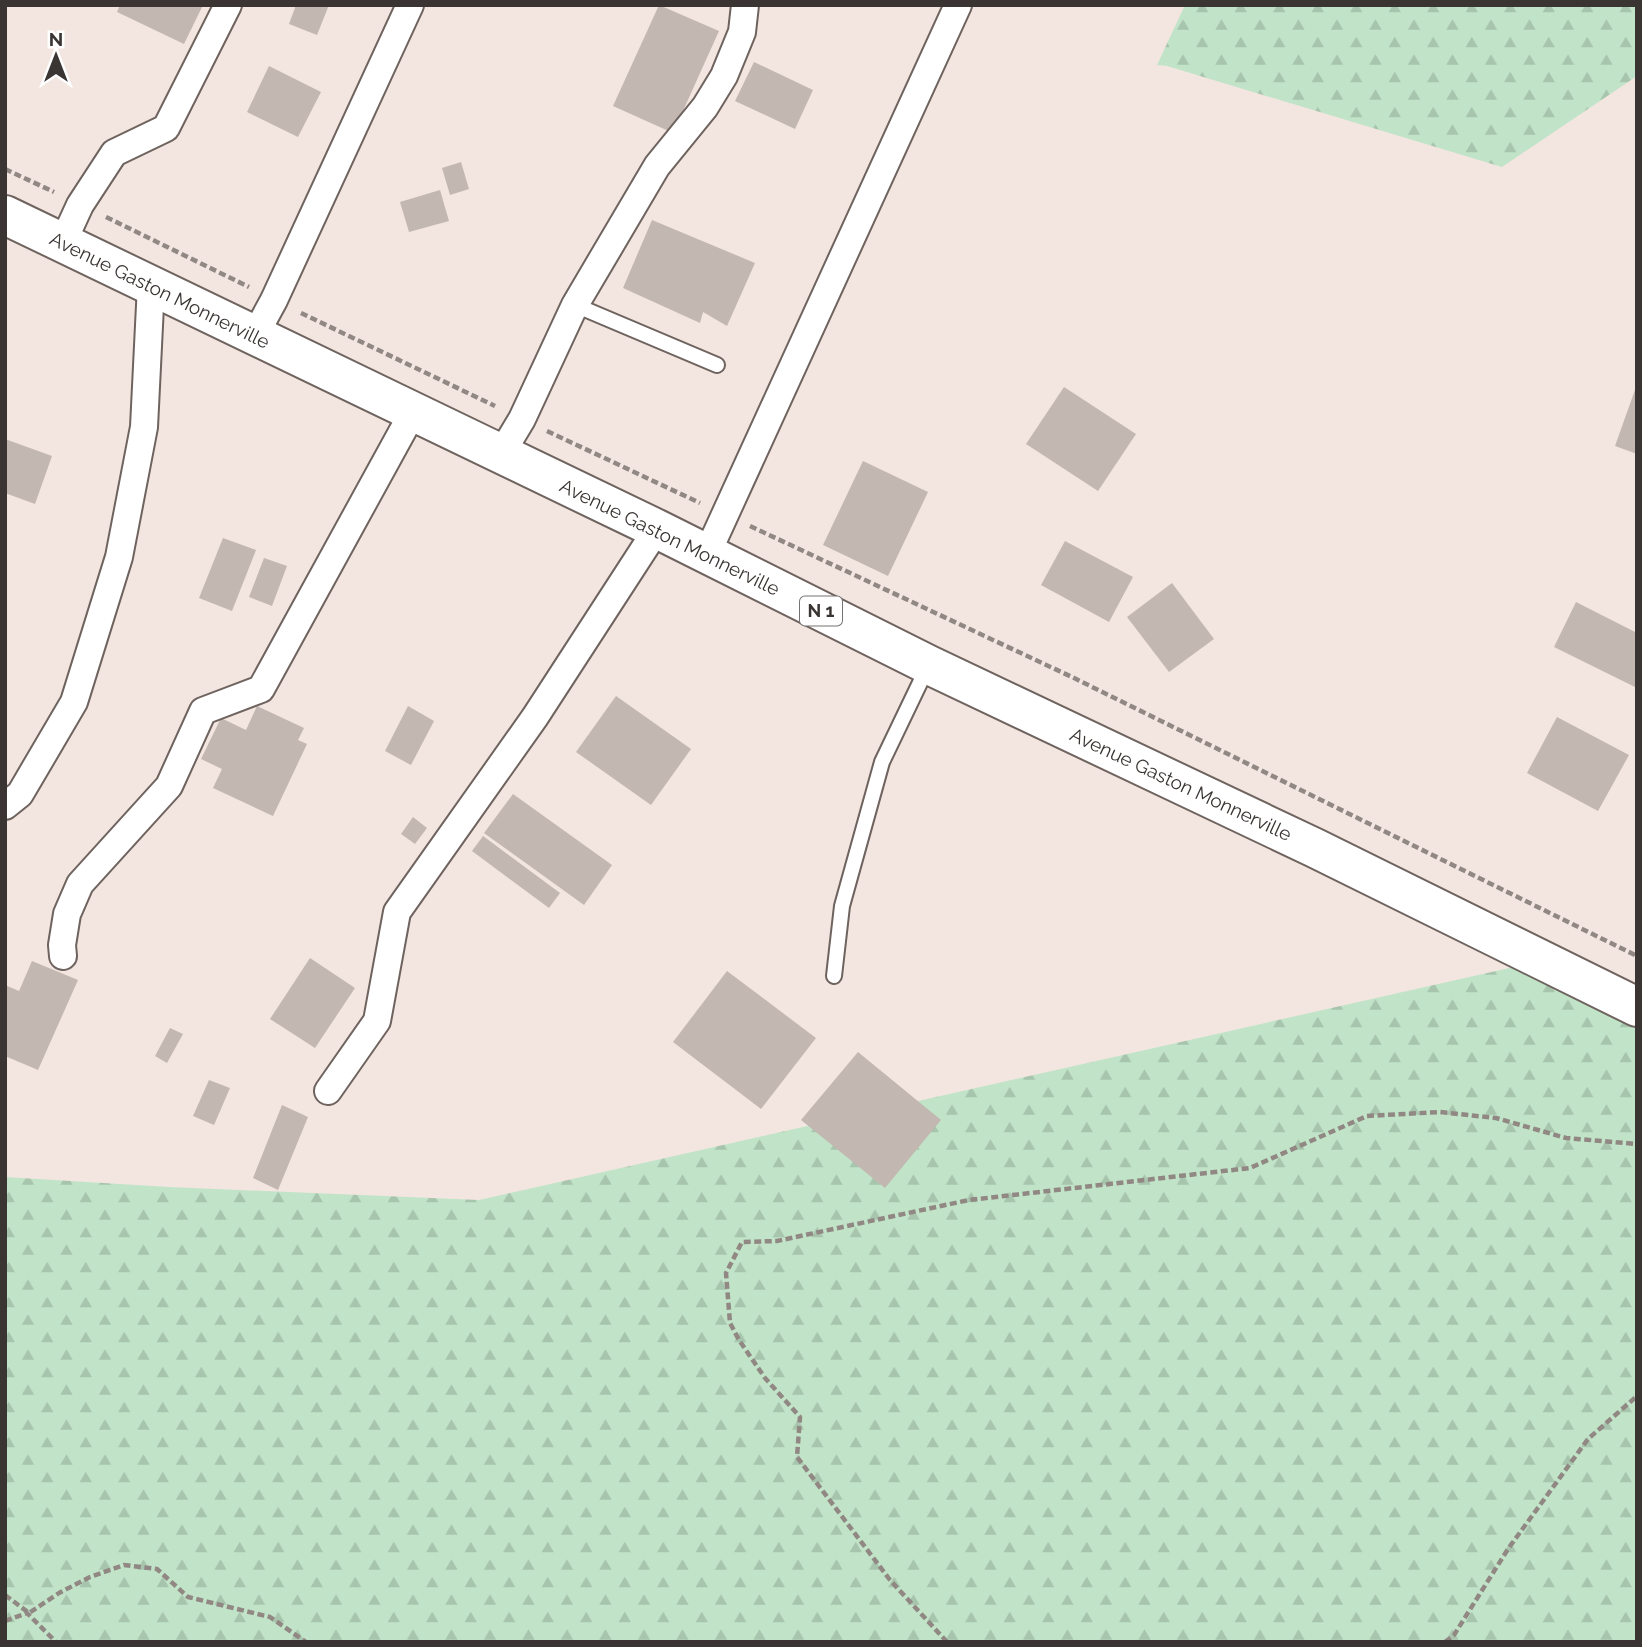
<svg xmlns="http://www.w3.org/2000/svg" width="1642" height="1647" font-family="Raleway,sans-serif">
	<style>
		.forest { fill: url(#forest-firs) }
		.building { fill: #c3b7b1 }
		.lines { fill: none; stroke-linecap: round; stroke-linejoin: round }
		.lane-casing { stroke: #6e635e; stroke-width: 18 }
		.street-casing { stroke: #6e635e; stroke-width: 30 }
		.primary-casing { stroke: #6e635e; stroke-width: 42 }
		.path { stroke: #918884; stroke-width: 4.5; stroke-dasharray: 7 3.5; stroke-linecap: butt }
		.lane { stroke: #fff; stroke-width: 14 }
		.street { stroke: #fff; stroke-width: 26 }
		.primary { stroke: #fff; stroke-width: 38 }
		.labels { text-anchor: middle; stroke-width: 6; stroke-linejoin: round; paint-order: stroke }
		.shield { fill: #fff; stroke: #757270; stroke-width: 2 }
		.shield-label { font-size: 18px; font-weight: bold; fill: #3a3533 }
		.street-label { font-size: 19px; fill: #3a3533; stroke: #fff }
	</style>
	<defs>
		<pattern id="forest-firs" width="22" height="20" patternUnits="userSpaceOnUse" patternTransform="scale(1.75)"><rect width="22" height="20" fill="#c1e4c8"/><path d="M5 1l3.5 6h-7zM16 11l3.5 6h-7z" fill="#a7c4ac"/></pattern>
	</defs>
	<rect width="100%" height="100%" fill="#f3e6e0"/>
	<g class="forest">
		<polygon points="1185,5 1637,5 1637,76 1502,167 1167,66 1157,65"/>
		<polygon points="1558,957 1637,995 1637,1642 5,1642 5,1177 169,1187 479,1200"/>
	</g>
	<g class="building">
		<polygon points="120,5 203,5 184,44 117,12"/>
		<polygon points="296,5 329,5 317,35 289,24"/>
		<polygon points="659,5 719,31 673,133 613,106"/>
		<polygon points="754,62 813,90 795,129 735,101"/>
		<polygon points="269,66 321,92 298,137 247,112"/>
		<polygon points="461,162 469,189 450,195 442,168"/>
		<polygon points="440,190 449,221 409,232 400,202"/>
		<polygon points="652,220 755,263 727,326 703,312 700,323 623,288"/>
		<polygon points="1064,387 1136,434 1098,491 1026,444"/>
		<polygon points="1636,387 1637,387 1637,454 1615,446"/>
		<polygon points="5,439 52,456 35,504 5,493"/>
		<polygon points="863,461 928,492 888,576 823,545"/>
		<polygon points="223,538 256,550 232,611 199,598"/>
		<polygon points="1065,541 1133,577 1109,622 1041,585"/>
		<polygon points="264,558 287,566 272,606 249,597"/>
		<polygon points="1172,583 1214,639 1169,672 1127,617"/>
		<polygon points="1576,602 1637,633 1637,688 1554,647"/>
		<polygon points="616,696 691,749 651,805 576,752"/>
		<polygon points="257,706 304,728 298,740 307,744 273,816 213,788 222,769 201,759 221,718 246,730"/>
		<polygon points="408,706 434,721 411,765 385,751"/>
		<polygon points="1557,717 1629,755 1598,811 1527,773"/>
		<polygon points="513,794 612,865 584,905 484,833"/>
		<polygon points="413,817 427,828 415,844 401,834"/>
		<polygon points="483,836 560,893 549,908 472,851"/>
		<polygon points="310,958 355,988 315,1048 270,1019"/>
		<polygon points="32,961 78,980 38,1070 5,1056 5,985 19,991"/>
		<polygon points="727,971 816,1038 761,1109 673,1042"/>
		<polygon points="170,1028 183,1034 167,1063 155,1056"/>
		<polygon points="858,1052 941,1120 885,1188 801,1120"/>
		<polygon points="209,1080 230,1088 214,1125 193,1116"/>
		<polygon points="282,1105 308,1117 278,1190 253,1178"/>
	</g>
	<g class="lines">
		<defs>
			<g id="lane">
				<polyline points="575,305 717,365"/>
				<polyline points="834,976 842,906 882,762 928,666"/>
			</g>
			<g id="street">
				<polyline points="63,242 80,205 114,153 166,128 228,5"/>
				<polyline points="255,335 274,300 410,5"/>
				<polyline points="501,454 522,419 575,305 657,166 705,107 724,76 742,32 745,5"/>
				<polyline points="707,554 958,5"/>
				<polyline points="5,806 20,794 74,702 119,557 144,427 151,285"/>
				<polyline points="63,956 62,945 67,914 80,884 169,786 203,711 261,689 413,412"/>
				<polyline points="328,1091 377,1021 397,912 535,717 657,529"/>
			</g>
			<polyline id="primary" points="5,215 657,529 929,665 1315,848 1637,1007"/>
		</defs>
		<use href="#lane" class="lane-casing"/>
		<use href="#street" class="street-casing"/>
		<use href="#primary" class="primary-casing"/>
		<g class="path">
			<polyline points="5,169 54,192"/>
			<polyline points="106,217 249,287"/>
			<polyline points="301,313 495,406"/>
			<polyline points="547,431 700,503"/>
			<polyline points="750,526 1072,677 1637,956"/>
			<polyline points="5,1595 29,1613 59,1593 90,1577 124,1565 157,1569 188,1597 270,1617 306,1642"/>
			<polyline points="5,1621 27,1613 56,1642"/>
			<polyline points="947,1642 890,1580 797,1457 800,1417 765,1378 739,1340 730,1323 726,1273 742,1242 777,1241 969,1200 1250,1168 1367,1116 1440,1112 1496,1118 1566,1138 1637,1144"/>
			<polyline points="1445,1642 1454,1635 1508,1549 1588,1439 1637,1396"/>
		</g>
		<use href="#lane" class="lane"/>
		<use href="#street" class="street"/>
		<use href="#primary" class="primary"/>
	</g>
	<g class="labels">
		<rect class="shield" x="800" y="596.5" width="42" height="29" rx="5"/>
		<g class="shield-label">
			<text x="821" y="617">N 1</text>
		</g>
		<g class="street-label">
			<text transform="translate(160 290) rotate(26)" y="7">Avenue Gaston Monnerville</text>
			<text transform="translate(670 537) rotate(26)" y="7">Avenue Gaston Monnerville</text>
			<text transform="translate(1181 784) rotate(25)" y="7">Avenue Gaston Monnerville</text>
		</g>
	</g>
	<rect width="1642" height="1647" fill="none" stroke="#3a3533" stroke-width="14"/>
	<g transform="translate(56 56)" stroke="#ffffff" stroke-width="5" paint-order="stroke">
	<path d="M0-5L12 26L0 18L-12 26Z" fill="#3a3533"/>
	<text y="-10" font-size="19" font-weight="bold" text-anchor="middle" fill="#3a3533">N</text>
	</g>
</svg>
